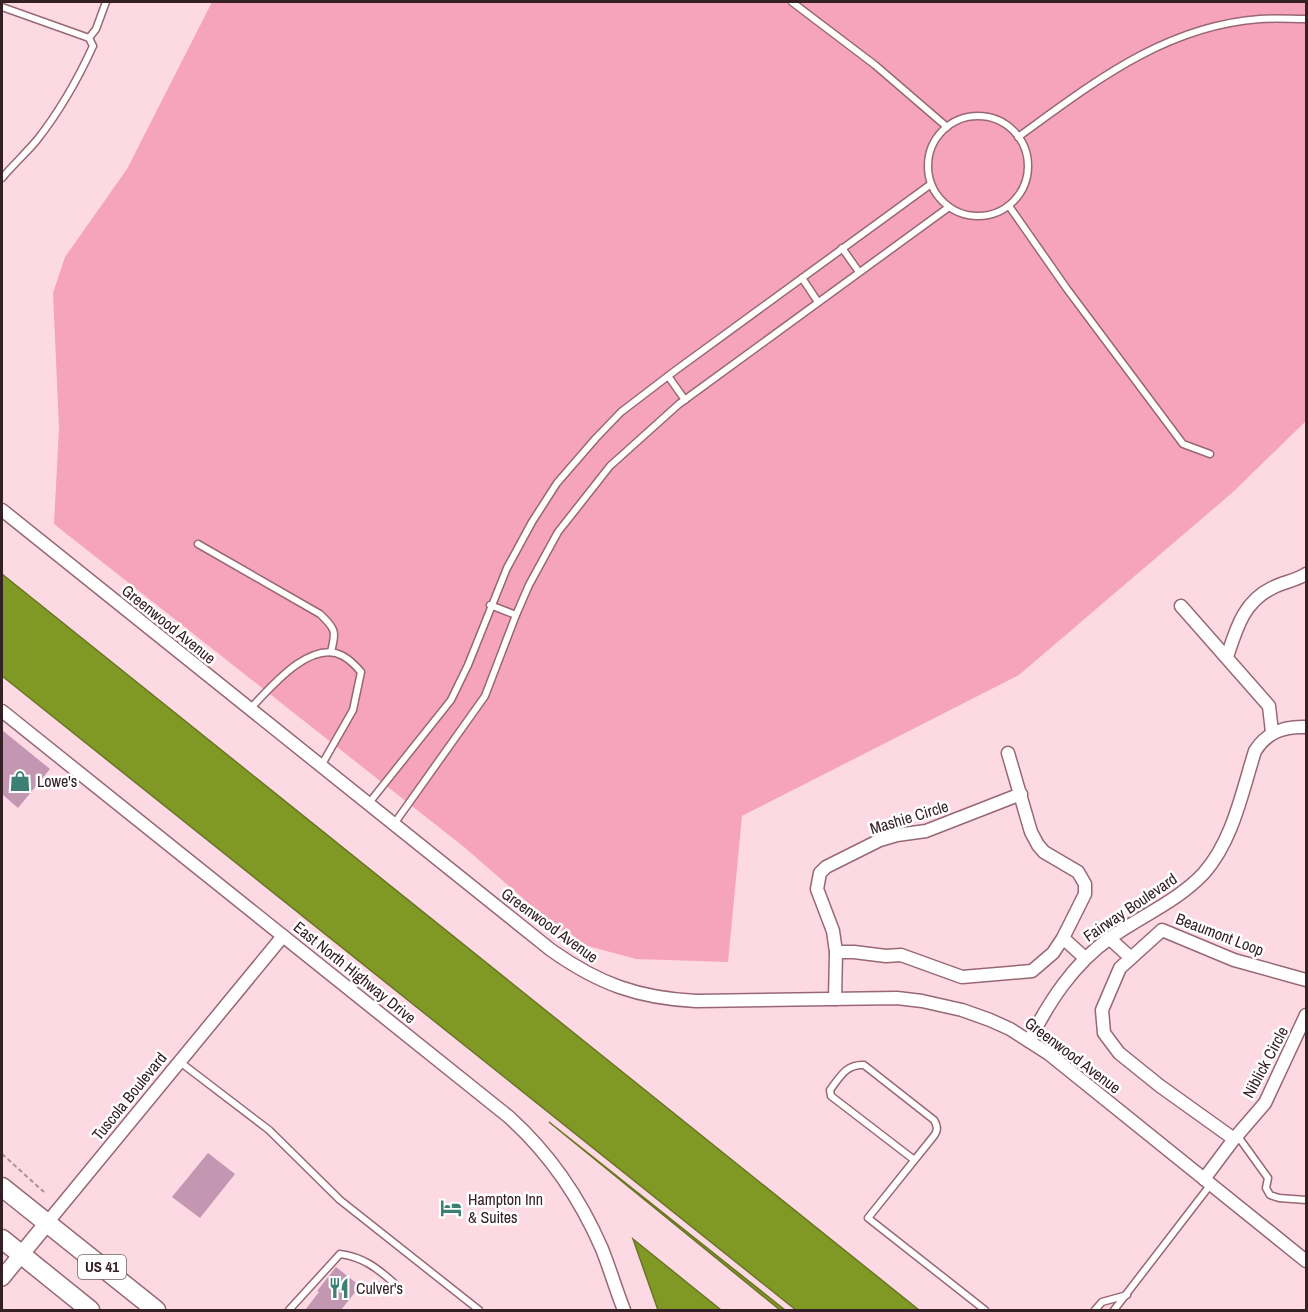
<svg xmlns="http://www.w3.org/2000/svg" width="1308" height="1312" font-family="'Archivo Narrow',sans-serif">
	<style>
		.green { fill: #f6a4bc }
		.water { fill: #809924; stroke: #6a7525; stroke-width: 1.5 }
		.building { fill: #c396b2 }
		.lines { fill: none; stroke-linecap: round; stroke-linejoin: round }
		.service-casing { stroke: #986774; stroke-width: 9 }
		.minor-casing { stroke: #986774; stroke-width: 15 }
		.tertiary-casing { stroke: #986774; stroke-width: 18 }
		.primary-casing { stroke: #986774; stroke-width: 21 }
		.path { stroke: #ae9198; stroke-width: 2; stroke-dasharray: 4.5 3; stroke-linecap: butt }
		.service { stroke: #fff; stroke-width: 6 }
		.minor { stroke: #fff; stroke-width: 12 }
		.tertiary { stroke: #fff; stroke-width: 15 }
		.primary { stroke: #fff; stroke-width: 18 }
		.labels { text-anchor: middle; stroke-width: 5; stroke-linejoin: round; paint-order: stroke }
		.shield { fill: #fff; stroke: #726367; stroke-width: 1.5 }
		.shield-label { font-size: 15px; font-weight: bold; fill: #352026 }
		.street-label { font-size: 16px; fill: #352026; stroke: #fff }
		.poi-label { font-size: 16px; fill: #352026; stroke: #fff; text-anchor: start }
	</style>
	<rect width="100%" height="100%" fill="#fddae3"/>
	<polygon class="green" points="212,2 1306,2 1306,421 1233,492 1019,675 742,816 728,962 636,959 573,942 464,847 54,524 59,428 53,293 65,257 127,169"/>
	<g class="water">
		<polygon points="2,574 919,1310 796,1310 2,676"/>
		<polygon points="549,1122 785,1310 780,1310"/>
		<polygon points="633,1239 721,1310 658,1310"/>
	</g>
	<g class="building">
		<polygon points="2,730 50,769 18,808 2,794"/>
		<polygon points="208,1153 235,1174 200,1218 172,1197"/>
		<polygon points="336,1267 360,1286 341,1310 305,1310 319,1292 317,1291"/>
	</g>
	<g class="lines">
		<defs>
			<g id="service">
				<polyline points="792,2 875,65 947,127"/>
				<path d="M2,7L89,38L93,46C78,79 59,112 37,140C26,153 13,165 2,178"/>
				<polyline points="89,38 96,29 106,2"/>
				<circle cx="978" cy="166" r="50"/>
				<path d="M1018,137C1093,83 1164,26 1260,19C1275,18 1291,19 1306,19"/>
				<polyline points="1009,206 1067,289 1183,444 1210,454"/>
				<polyline points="842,248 859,272"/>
				<polyline points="802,278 818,302"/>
				<polyline points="668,376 685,400"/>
				<path d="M198,544L320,614C336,629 336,631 331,652"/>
				<polyline points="490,605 516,615"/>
				<path d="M250,709C270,688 311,638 343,656C350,660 356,666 361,672L353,710L321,766"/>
				<polyline points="369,803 451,700 468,665 507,568 532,522 557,483 596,438 621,412 676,370 931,184"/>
				<polyline points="394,824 485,696 516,615 529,585 558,532 610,466 679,404 949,207"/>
				<polyline points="180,1062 269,1130 340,1200 479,1310"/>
				<polyline points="1237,1135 1268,1178 1266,1188 1270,1195 1279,1198 1306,1200"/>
				<path d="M913,1159L831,1096L830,1090C840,1077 846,1064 864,1065L934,1120C938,1127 938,1131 933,1137L868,1218L985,1310"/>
				<path d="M289,1310L340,1254C363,1257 377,1268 394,1283"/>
				<polyline points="1095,1310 1102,1302 1127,1295"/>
				<polyline points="1114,1310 1211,1184"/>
			</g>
			<g id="minor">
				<path d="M2,510L551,950C599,984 638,998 696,1001L897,998L922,1001L962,1010L990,1020L1010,1029L1049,1054L1306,1261"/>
				<polyline points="1181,606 1269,706 1272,732"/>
				<path d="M1227,657C1236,630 1243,602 1272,588C1283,582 1295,581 1306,574"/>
				<path d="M2,711L509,1117C550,1154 580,1198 602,1249C610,1269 616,1290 624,1310"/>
				<polyline points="1063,938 1085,958"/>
				<polyline points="1109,938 1131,958"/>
				<polyline points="836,952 854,952 886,956 901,955 962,977 1032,971 1053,953 1063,938 1085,894 1085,884 1078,872 1044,852 1038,845 1031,832 1008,753"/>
				<polyline points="835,999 836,952 833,931 817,889 820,873 826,867 880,840 897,835 926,831 1021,794"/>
				<path d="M1029,1041C1049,1002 1073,964 1110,938C1141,916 1178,901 1204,873C1233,840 1242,792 1255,751C1267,732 1284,726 1306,727"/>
				<polyline points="1234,1139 1160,1086 1119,1053 1104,1033 1102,1010 1120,968 1162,930 1234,960 1306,980"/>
				<polyline points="1204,1179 1234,1139 1265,1103 1306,1015"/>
				<polyline points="47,1223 283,936"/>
			</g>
			<polyline id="tertiary" points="2,1278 47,1223"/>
			<g id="primary">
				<polyline points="2,1187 156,1310"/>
				<polyline points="2,1239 90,1310"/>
			</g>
		</defs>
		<use href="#service" class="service-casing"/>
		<use href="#minor" class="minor-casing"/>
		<use href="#tertiary" class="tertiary-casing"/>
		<use href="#primary" class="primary-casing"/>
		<polyline class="path" points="2,1154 44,1192"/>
		<use href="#service" class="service"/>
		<use href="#minor" class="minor"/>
		<use href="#tertiary" class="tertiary"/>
		<use href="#primary" class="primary"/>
	</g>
	<defs>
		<symbol id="shop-bare" viewBox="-9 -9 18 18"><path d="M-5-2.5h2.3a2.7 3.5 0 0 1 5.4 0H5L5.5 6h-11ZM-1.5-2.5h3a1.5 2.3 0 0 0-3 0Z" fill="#3c8075" stroke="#fff" stroke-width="2.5" paint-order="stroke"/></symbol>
		<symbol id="hotel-bare" viewBox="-9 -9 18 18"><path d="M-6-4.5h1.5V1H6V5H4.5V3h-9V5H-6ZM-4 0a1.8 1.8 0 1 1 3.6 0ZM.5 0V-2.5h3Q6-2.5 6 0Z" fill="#3c8075" stroke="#fff" stroke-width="2.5" paint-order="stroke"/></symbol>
		<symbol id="restaurant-bare" viewBox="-9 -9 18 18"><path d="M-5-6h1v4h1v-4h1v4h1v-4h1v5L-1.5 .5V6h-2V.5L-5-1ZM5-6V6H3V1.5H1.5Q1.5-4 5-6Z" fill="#3c8075" stroke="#fff" stroke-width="2.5" paint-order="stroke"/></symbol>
	</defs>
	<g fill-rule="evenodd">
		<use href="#shop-bare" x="5" y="766" width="30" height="30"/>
		<use href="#hotel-bare" x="436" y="1193" width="30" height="30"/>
		<use href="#restaurant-bare" x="324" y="1273" width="30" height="30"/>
	</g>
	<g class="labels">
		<rect class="shield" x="78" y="1255" width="48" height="24" rx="4.5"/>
		<g class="shield-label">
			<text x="102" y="1272">US 41</text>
		</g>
		<g class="street-label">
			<text transform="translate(169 624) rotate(39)" y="6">Greenwood Avenue</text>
			<text transform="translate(909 817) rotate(-17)" y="6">Mashie Circle</text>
			<text transform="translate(1130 907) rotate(-34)" y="6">Fairway Boulevard</text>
			<text transform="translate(550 925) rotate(36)" y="6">Greenwood Avenue</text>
			<text transform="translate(1220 934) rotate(21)" y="6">Beaumont Loop</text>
			<text transform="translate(355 972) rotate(39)" y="6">East North Highway Drive</text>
			<text transform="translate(1073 1055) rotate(37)" y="6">Greenwood Avenue</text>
			<text transform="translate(1265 1062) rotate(-62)" y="6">Niblick Circle</text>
			<text transform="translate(129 1096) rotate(-51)" y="6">Tuscola Boulevard</text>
		</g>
		<g class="poi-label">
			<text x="37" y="787">Lowe's</text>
			<text x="468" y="1205">Hampton Inn<tspan x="468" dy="18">&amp; Suites</tspan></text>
			<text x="356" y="1294">Culver's</text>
		</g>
	</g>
	<rect width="1308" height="1312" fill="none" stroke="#352026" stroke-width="6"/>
</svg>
